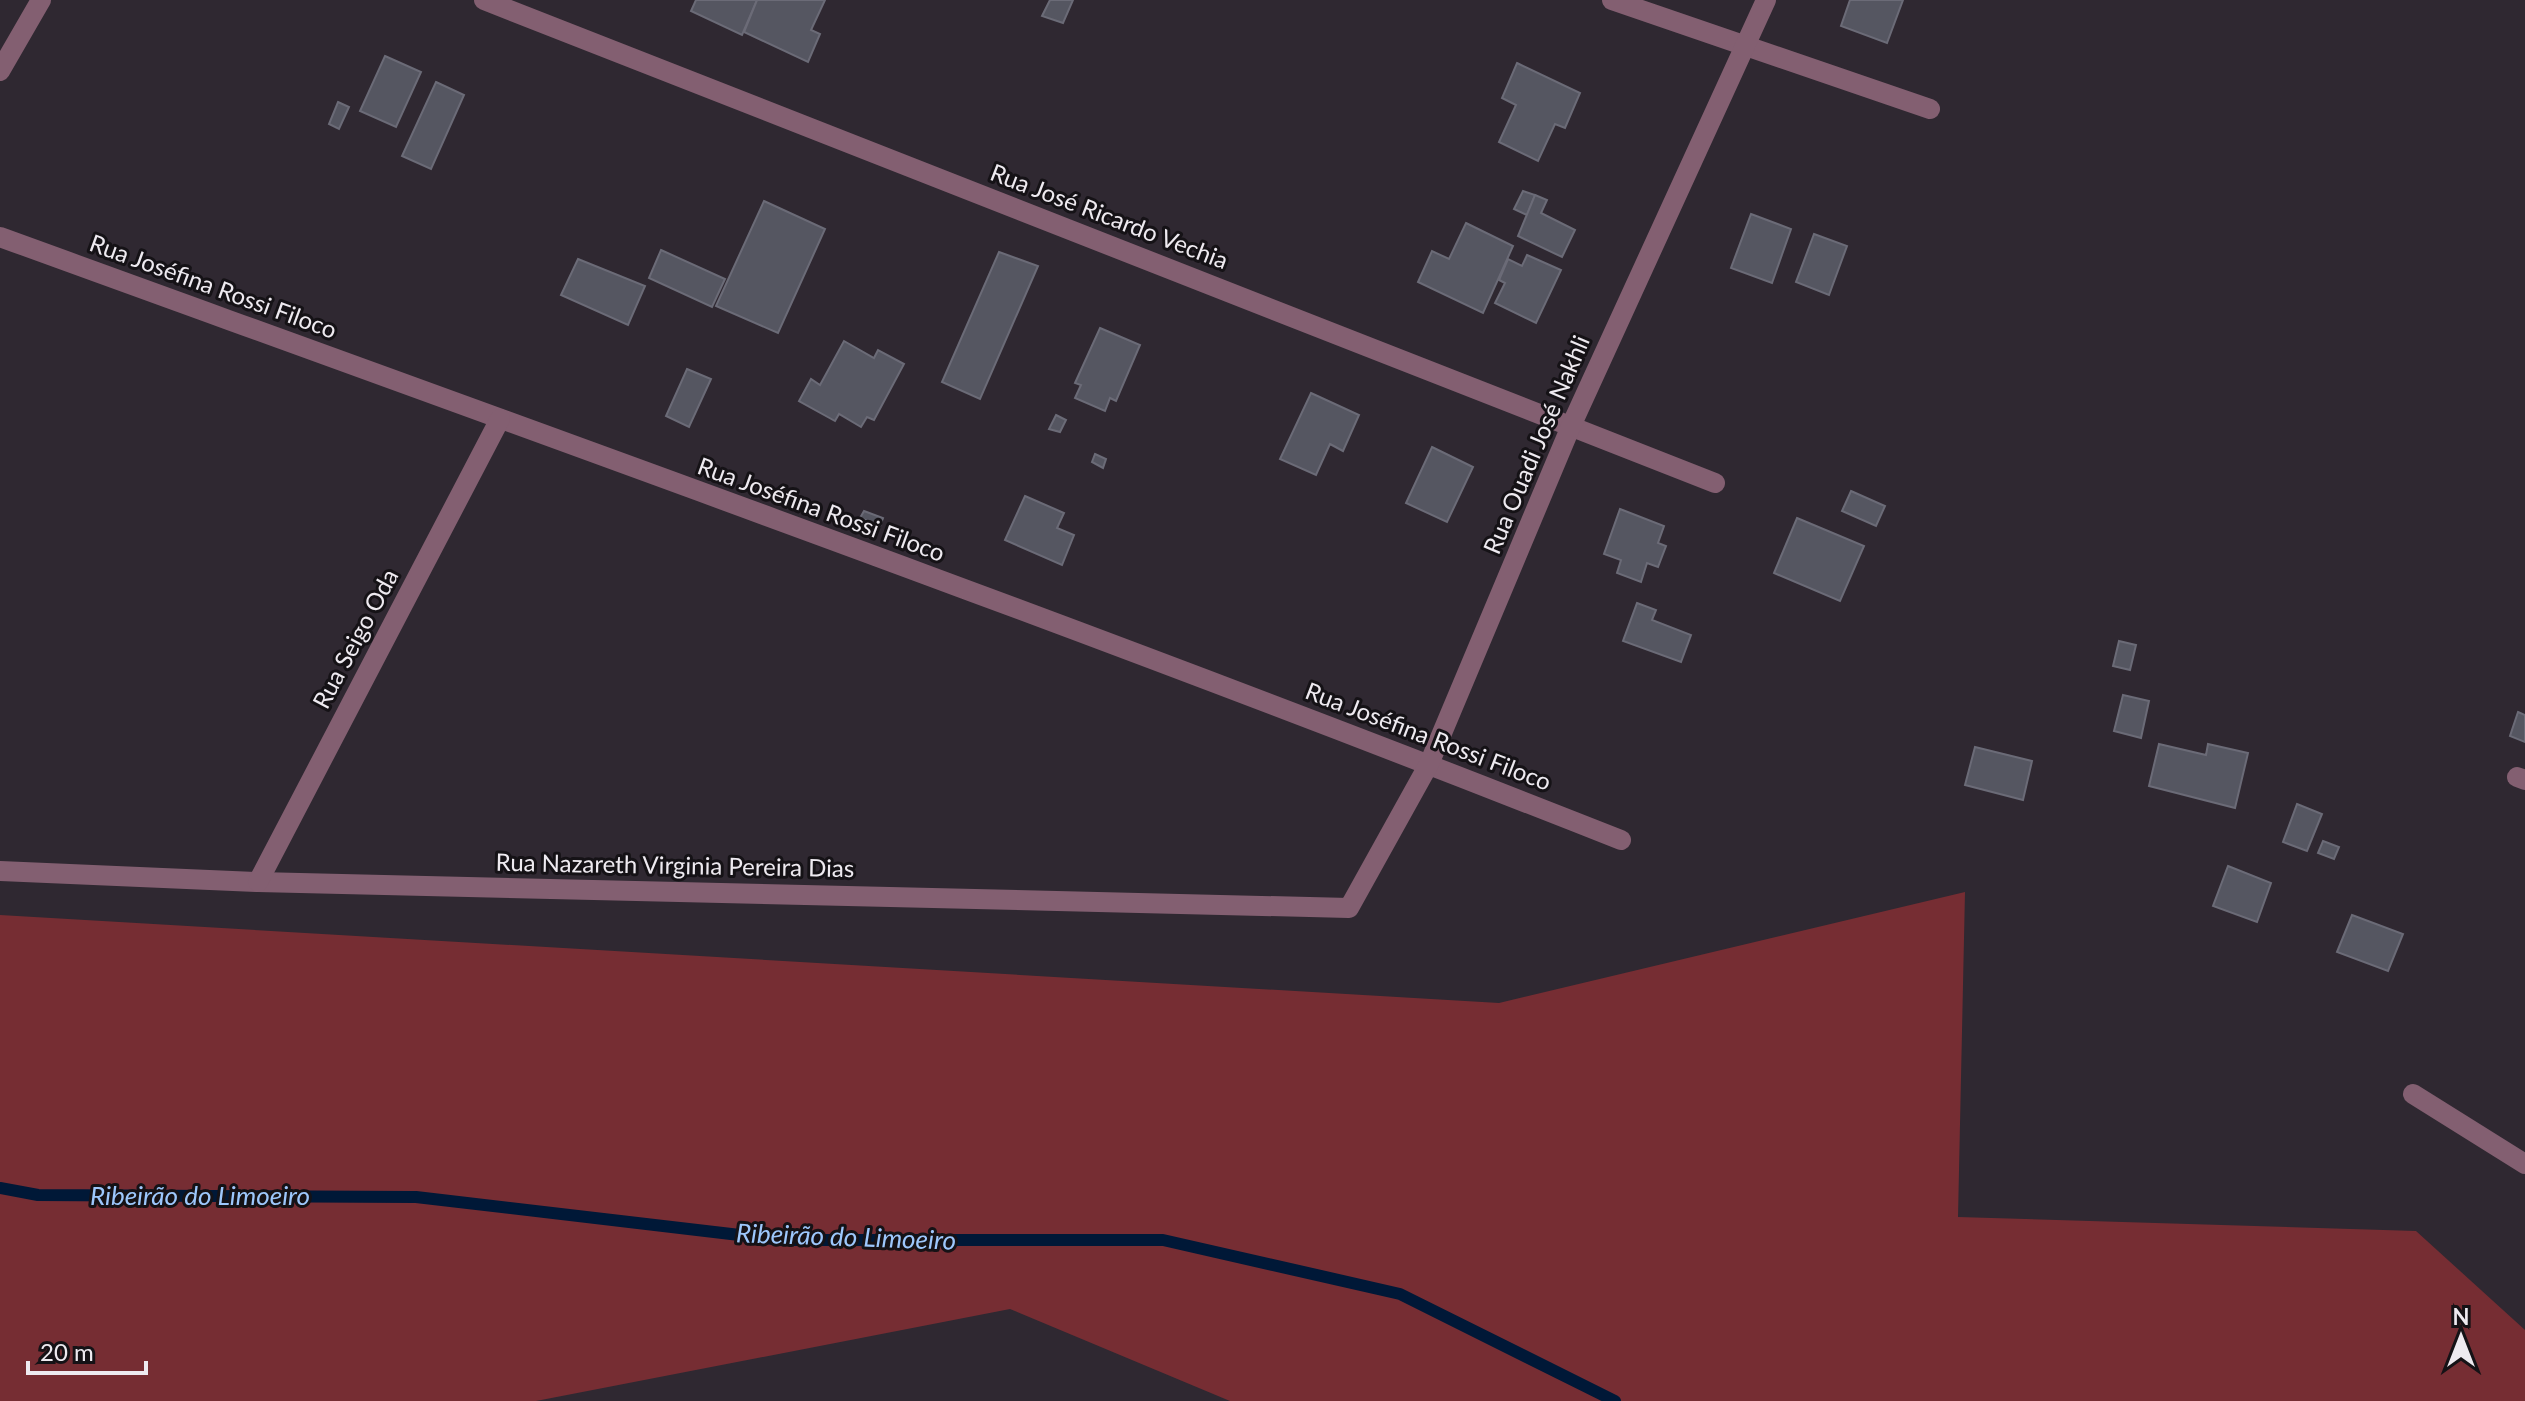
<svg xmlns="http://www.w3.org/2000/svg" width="2525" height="1401" font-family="Lato,sans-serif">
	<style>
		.green { fill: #762d33 }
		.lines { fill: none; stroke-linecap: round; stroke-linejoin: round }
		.stream { stroke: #001837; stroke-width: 12 }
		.building { fill: #555661; stroke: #6b6b77; stroke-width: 2 }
		.street { stroke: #835f71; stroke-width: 20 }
		.labels { text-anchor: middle; stroke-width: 6; stroke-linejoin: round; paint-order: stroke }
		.street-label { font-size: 24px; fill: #eeeaf0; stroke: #151216 }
		.water-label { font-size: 26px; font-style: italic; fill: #9dc7fc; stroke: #151216 }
	</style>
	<rect width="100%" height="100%" fill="#2f2831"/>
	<polygon class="green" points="1965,892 1958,1217 2416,1231 2525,1330 2525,1401 1230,1401 1010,1309 536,1401 0,1401 0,915 1499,1003"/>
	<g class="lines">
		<polyline class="stream" points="0,1188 38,1195 416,1197 782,1240 1163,1240 1400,1294 1615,1401"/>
	</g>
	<g class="building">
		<polygon points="696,0 757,0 742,35 691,11"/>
		<polygon points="757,0 825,0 811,30 820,34 808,62 744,32"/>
		<polygon points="1050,0 1073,0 1063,23 1042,16"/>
		<polygon points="1850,0 1903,0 1887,43 1841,26"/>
		<polygon points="385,56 421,72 396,127 360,111"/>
		<polygon points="1517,63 1580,93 1565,128 1555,124 1538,161 1499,142 1516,105 1502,98"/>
		<polygon points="436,82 464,95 431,169 402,156"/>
		<polygon points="338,102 349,107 339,129 329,124"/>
		<polygon points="1523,191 1535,195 1527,215 1514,209"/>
		<polygon points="1535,195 1547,200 1541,213 1575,230 1562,257 1518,236"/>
		<polygon points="764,201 825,229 778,333 716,306"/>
		<polygon points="1751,214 1791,229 1772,283 1731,268"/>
		<polygon points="1466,223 1513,246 1483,313 1418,282 1432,251 1449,259"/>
		<polygon points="1814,234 1847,246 1829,295 1796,282"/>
		<polygon points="661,250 725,279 712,307 649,278"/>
		<polygon points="999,252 1038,266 980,399 942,382"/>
		<polygon points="1527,255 1561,270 1536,323 1495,303 1505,283 1499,280 1508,259 1522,266"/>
		<polygon points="578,259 645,286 628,325 561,295"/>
		<polygon points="1100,328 1140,345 1116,401 1110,398 1105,411 1075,398 1081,385 1075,383"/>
		<polygon points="844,341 874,358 878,350 904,364 874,420 867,417 861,427 839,414 835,421 799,401 811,379 820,385"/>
		<polygon points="687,369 711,379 689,427 666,416"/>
		<polygon points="1311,393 1359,415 1343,451 1330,444 1316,475 1280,459"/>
		<polygon points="1056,415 1066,420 1060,432 1049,429"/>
		<polygon points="1432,447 1473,467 1447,522 1406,503"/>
		<polygon points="1095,454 1106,459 1103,468 1092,462"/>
		<polygon points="1851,491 1885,506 1876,526 1842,511"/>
		<polygon points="1025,496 1064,513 1057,528 1074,535 1062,565 1005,540"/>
		<polygon points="1620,509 1664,526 1658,543 1666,546 1658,567 1647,563 1641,582 1617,573 1621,560 1604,554"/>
		<polygon points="864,511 883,518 880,526 860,518"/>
		<polygon points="1797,518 1864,546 1840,601 1774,573"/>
		<polygon points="1637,603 1656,610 1652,620 1691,635 1681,662 1623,641"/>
		<polygon points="2119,641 2136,645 2130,670 2113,666"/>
		<polygon points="2123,695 2149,701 2141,738 2114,731"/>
		<polygon points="2518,712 2525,715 2525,742 2510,736"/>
		<polygon points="2159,744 2206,755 2208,744 2248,753 2235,808 2149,786"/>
		<polygon points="1975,747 2032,761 2023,800 1965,785"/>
		<polygon points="2297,804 2322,814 2307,851 2283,842"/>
		<polygon points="2323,841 2339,847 2334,859 2318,853"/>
		<polygon points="2228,866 2271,883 2257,922 2213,906"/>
		<polygon points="2352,915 2403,934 2388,971 2337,952"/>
	</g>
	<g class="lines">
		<g class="street">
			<polyline points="484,0 1715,483"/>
			<polyline points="1612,0 1930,109"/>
			<polyline points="0,71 41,0"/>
			<path d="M0,237C542,434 1085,628 1621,840"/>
			<polyline points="2517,777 2525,780"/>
			<polyline points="0,871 258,882 1349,908 1429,764 1571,426 1766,0"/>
			<polyline points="258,882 500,419"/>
			<polyline points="2413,1094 2525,1164"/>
		</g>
	</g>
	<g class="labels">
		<g class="street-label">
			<text transform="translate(1109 217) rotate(21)" y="8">Rua José Ricardo Vechia</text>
			<text transform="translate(213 287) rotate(20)" y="8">Rua Joséfina Rossi Filoco</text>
			<text transform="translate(1537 445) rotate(-67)" y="8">Rua Ouadi José Nakhli</text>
			<text transform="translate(821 510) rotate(20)" y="8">Rua Joséfina Rossi Filoco</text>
			<text transform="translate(356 639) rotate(-62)" y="8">Rua Seigo Oda</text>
			<text transform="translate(1428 737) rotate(21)" y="8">Rua Joséfina Rossi Filoco</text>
			<text transform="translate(675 866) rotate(1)" y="8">Rua Nazareth Virginia Pereira Dias</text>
		</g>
		<g class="water-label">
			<text x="200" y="1205">Ribeirão do Limoeiro</text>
			<text transform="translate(846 1237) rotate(2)" y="9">Ribeirão do Limoeiro</text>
		</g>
	</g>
	<g transform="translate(2461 1337)" stroke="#151216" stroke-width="6" paint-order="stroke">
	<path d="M0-6L14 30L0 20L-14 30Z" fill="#eeeaf0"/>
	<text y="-12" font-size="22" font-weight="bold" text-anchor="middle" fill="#eeeaf0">N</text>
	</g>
	<path d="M28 1361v12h118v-12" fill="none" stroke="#eeeaf0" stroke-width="4"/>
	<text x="40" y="1361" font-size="24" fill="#eeeaf0" stroke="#151216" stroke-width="6" paint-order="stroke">20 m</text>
</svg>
